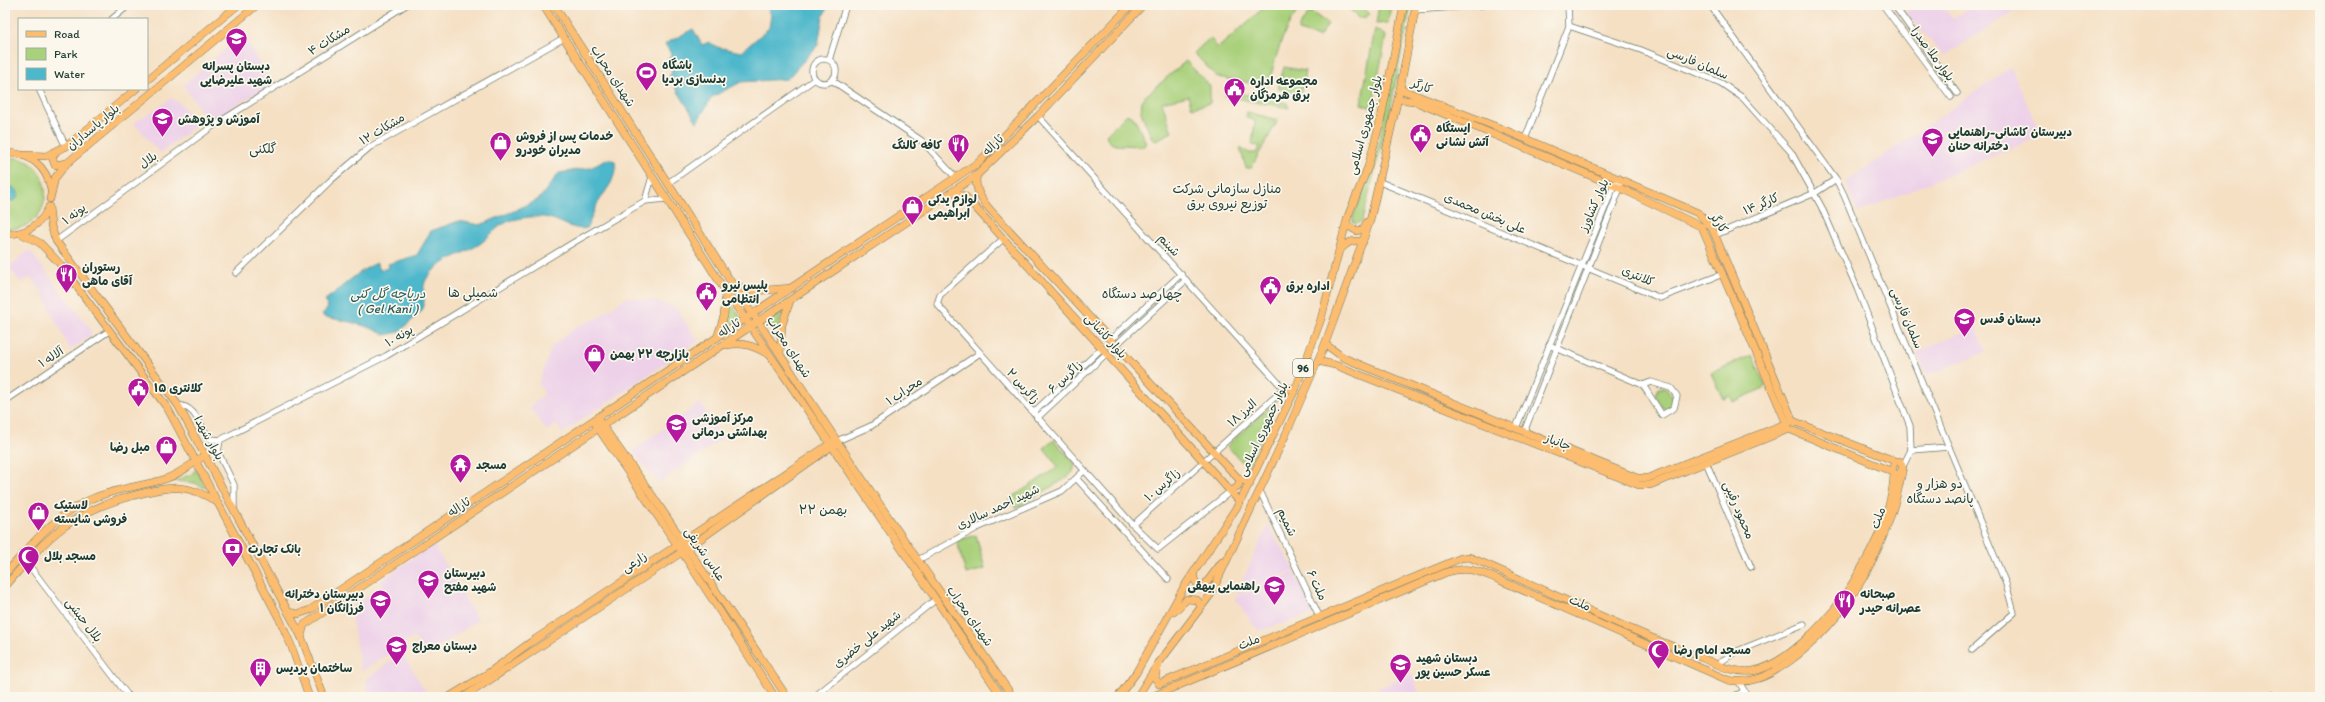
<svg xmlns="http://www.w3.org/2000/svg" width="2325" height="702" font-family="Itim,'Playpen Sans Arabic',sans-serif">
	<style>
		.built { fill: #edd1e9 }
		.green { fill: #a9d07a; stroke: #648657 }
		.water { fill: #4db7cb; stroke: #367a80 }
		.lines { fill: none; stroke-linecap: round; stroke-linejoin: round }
		.minor-casing { stroke: #6a7666; stroke-width: 7 }
		.major-casing { stroke: #6a7666; stroke-width: 8 }
		.minor { stroke: #fff; stroke-width: 5.5 }
		.major { stroke: #fcbd6f; stroke-width: 7 }
		.labels { text-anchor: middle; stroke-width: 3.5; stroke-linejoin: round; paint-order: stroke }
		.shield { fill: #fbf7ec; stroke: #61756b; stroke-width: 1 }
		.shield-label { font-size: 11px; font-weight: bold; fill: #1f3d34 }
		.street-label { font-size: 12px; fill: #1f3d34; stroke: #fbf7ec }
		.poi-label { font-size: 12px; font-weight: bold; fill: #1f3d34; stroke: #fbf7ec; text-anchor: start }
		.neighbourhood-label { font-size: 13px; fill: #1f3d34; stroke: #fbf7ec }
		.water-label { font-size: 13px; font-style: italic; fill: #2a5c5a; stroke: #fbf7ec }
	</style>
	<rect width="100%" height="100%" fill="#fbf7ec"/>
	<filter id="ink" filterUnits="userSpaceOnUse"><feTurbulence type="fractalNoise" baseFrequency=".025" numOctaves="2"/><feDisplacementMap in="SourceGraphic" scale="8" xChannelSelector="R" yChannelSelector="G"/><feConvolveMatrix kernelMatrix="1 2 1 2 8 2 1 2 1" color-interpolation-filters="sRGB"/></filter>
	<filter id="wash" filterUnits="userSpaceOnUse"><feTurbulence type="fractalNoise" baseFrequency=".012" numOctaves="4" result="noise"/><feDisplacementMap in="SourceGraphic" scale="16" xChannelSelector="R" yChannelSelector="G"/><feGaussianBlur stdDeviation="0.9" result="paint"/><feColorMatrix in="noise" values="0 0 0 0 0 0 0 0 0 0 0 0 0 0 0 0 0 1.4 0 .05"/><feComposite in="paint" operator="in"/></filter>
	<g filter="url(#wash)">
		<rect width="100%" height="100%" fill="#f5e0c4"/>
		<g class="built">
			<polygon points="1914,5 1940,5 1953,18 1974,5 2006,5 2013,12 1944,56 1906,13"/>
			<polygon points="243,34 272,84 208,121 183,85"/>
			<polygon points="2011,67 2041,136 1857,213 1846,182"/>
			<polygon points="172,98 181,104 198,124 160,153 134,123"/>
			<polygon points="29,250 91,330 91,336 70,350 41,290 30,277 21,283 9,267"/>
			<polygon points="627,297 653,300 676,308 698,341 562,433 556,424 547,431 529,407 545,394 538,385 552,346 579,325 596,319"/>
			<polygon points="1976,326 1986,352 1927,375 1916,353"/>
			<polygon points="700,403 723,438 659,483 632,451"/>
			<polygon points="1268,525 1295,570 1236,595"/>
			<polygon points="433,544 478,620 426,655 414,637 361,672 350,608 383,586 380,581"/>
			<polygon points="1294,572 1314,614 1258,631 1235,598"/>
			<polygon points="402,653 429,697 369,697 366,679"/>
			<polygon points="1411,673 1421,697 1360,697"/>
		</g>
		<g class="green">
			<path d="M1267,5H1303C1282,27 1276,58 1268,86L1217,77L1194,53L1210,38L1218,48Z"/>
			<polygon points="1346,5 1354,7 1361,5 1370,14 1366,17 1358,18"/>
			<polygon points="1379,5 1391,5 1388,23 1376,24"/>
			<polygon points="1407,5 1411,5 1388,120 1362,221 1356,224 1353,223 1353,217 1374,165"/>
			<polygon points="1310,11 1328,24 1319,37 1298,31 1299,27"/>
			<polygon points="1375,29 1386,36 1372,108 1361,104"/>
			<polygon points="1186,61 1210,86 1210,103 1192,108 1188,96 1162,102 1172,132 1156,140 1152,139 1141,112 1142,99"/>
			<polygon points="1284,67 1305,71 1301,93 1278,89"/>
			<polygon points="1228,91 1287,103 1289,108 1225,96"/>
			<polygon points="1247,112 1278,120 1251,168 1246,168 1240,148 1249,153 1256,153 1260,146 1252,145 1255,121 1246,117"/>
			<polygon points="1127,114 1134,118 1146,143 1144,146 1115,145 1109,142 1106,135"/>
			<path d="M5,158C56,151 61,232 5,229Z"/>
			<polygon points="727,298 741,317 723,330 726,321"/>
			<polygon points="784,310 780,319 778,341 766,321"/>
			<polygon points="1752,355 1766,387 1733,402 1730,396 1723,399 1711,373"/>
			<path d="M1659,388H1665C1670,393 1674,398 1672,406L1664,409L1655,395Z"/>
			<polygon points="1277,400 1248,468 1227,446"/>
			<polygon points="1054,440 1075,464 1073,472 1068,477 1020,506 1016,508 1009,501 1011,498 1058,467 1044,448"/>
			<polygon points="196,469 205,488 195,483 174,481 192,474"/>
			<polygon points="976,535 985,569 966,574 957,541"/>
		</g>
		<g class="water">
			<polygon points="766,5 829,5 823,16 818,45 787,79 741,82 712,97 697,122 669,77 672,72 668,59 672,55 665,44 693,29 702,45 709,42 717,47 741,52 769,28 771,15"/>
			<path d="M608,159L615,161L616,170L611,183L596,206L587,228C572,232 559,218 543,217C532,216 517,218 507,222C496,227 490,236 481,243C464,255 440,259 427,278C420,288 427,300 422,311L399,332L385,335C366,324 346,321 324,317L322,314L328,308L325,300C342,288 357,271 377,263L380,270L389,268L388,264L417,255L431,231L459,221L480,225L514,211L539,199L559,173L590,168Z"/>
			<circle cx="11" cy="194" r="7"/>
		</g>
	</g>
	<g filter="url(#ink)">
		<g class="lines">
			<defs>
				<g id="minor">
					<polyline points="1710,5 1836,179 1844,195 2006,584 2014,613 1972,650"/>
					<polyline points="1883,5 1951,97"/>
					<polyline points="1894,5 1957,93"/>
					<polyline points="1415,10 1482,5"/>
					<polyline points="112,19 129,5"/>
					<polyline points="1569,26 1641,50 1721,83 1743,98 1791,152 1821,206 1857,288 1910,426 1911,450 1903,466"/>
					<circle cx="824" cy="71" r="12"/>
					<polyline points="829,60 846,5"/>
					<polyline points="833,81 922,141 956,178"/>
					<polyline points="39,89 66,147"/>
					<polyline points="1038,116 1284,389 1133,525"/>
					<polyline points="1525,139 1569,26 1568,5"/>
					<polyline points="1380,182 1660,298 1723,274"/>
					<polyline points="668,183 815,79"/>
					<polyline points="645,201 652,177"/>
					<polyline points="1715,235 1815,193 1836,179"/>
					<polyline points="1003,239 940,295 937,304 1133,525 1158,549 1231,491"/>
					<polyline points="56,241 213,126 406,5"/>
					<polyline points="236,273 330,181 370,147 564,38"/>
					<polyline points="1110,340 1181,274"/>
					<polyline points="1549,345 1643,385"/>
					<polyline points="1115,346 1186,280"/>
					<polygon points="1651,382 1671,388 1677,396 1674,408 1662,415 1643,385"/>
					<polyline points="5,401 109,331"/>
					<path d="M178,405C197,407 199,426 210,439L220,440L386,356L576,241L645,201L666,199"/>
					<polyline points="1033,413 1102,348"/>
					<polyline points="1037,418 1107,353"/>
					<polyline points="1516,428 1615,183"/>
					<polyline points="1524,432 1620,188 1619,178"/>
					<polyline points="220,440 218,452 234,485 234,508"/>
					<polyline points="837,441 871,426 980,353"/>
					<polyline points="1911,450 1949,447"/>
					<polyline points="1706,462 1751,567"/>
					<polyline points="1077,479 1168,579"/>
					<polyline points="1260,491 1320,618"/>
					<polyline points="25,560 129,697"/>
					<polyline points="918,560 977,528 1062,491 1084,471"/>
					<polyline points="1718,664 1735,652 1804,624"/>
					<polyline points="1739,682 1748,697"/>
					<polyline points="814,697 935,600"/>
					<polyline points="1733,697 1743,692"/>
					<polyline points="2271,697 2273,695 2275,697"/>
				</g>
				<g id="major">
					<polyline points="543,5 726,292 751,327 1002,697"/>
					<path d="M554,5L733,285C769,336 802,389 837,441C894,527 954,612 1013,697"/>
					<polyline points="147,80 238,5"/>
					<polyline points="1400,89 1507,131 1698,213 1712,228 1793,421 1895,461 1900,461 1903,469 1898,475 1895,475 1892,470 1895,461"/>
					<polyline points="1398,99 1414,101 1620,188 1702,227 1789,429"/>
					<polyline points="56,152 52,157 55,165 66,163"/>
					<path d="M5,153C29,152 47,166 51,190"/>
					<polyline points="25,155 46,156 68,145 136,89"/>
					<path d="M977,175C971,196 997,216 1010,231L1237,477L1250,484"/>
					<polyline points="951,193 957,193 966,197 1240,502"/>
					<polyline points="50,199 55,178 66,164 257,5"/>
					<polyline points="49,207 51,226 56,241 178,405 301,636 324,697"/>
					<polyline points="1346,225 1357,231 1363,229 1367,222"/>
					<polyline points="20,233 40,243 60,264 168,409 279,618 291,645 309,697"/>
					<path d="M5,234C25,235 41,225 49,207"/>
					<path d="M1339,251C1347,243 1351,239 1363,242"/>
					<polyline points="733,285 754,291 792,288"/>
					<polyline points="717,338 724,316 726,292"/>
					<polyline points="1325,344 1344,358 1637,478 1648,478 1790,422"/>
					<path d="M727,345C743,342 754,346 768,354"/>
					<polyline points="780,353 782,325 790,301"/>
					<polyline points="1318,361 1335,365 1639,485 1650,485 1789,429"/>
					<polyline points="1284,389 1296,388"/>
					<polyline points="600,422 652,495 787,697"/>
					<polyline points="596,425 682,552 775,697"/>
					<polyline points="1789,429 1893,472"/>
					<polyline points="1231,491 1238,487 1240,479"/>
					<path d="M5,574C31,545 53,517 89,500C112,489 137,487 162,480C177,476 194,463 206,454"/>
					<polyline points="1194,574 1194,579 1199,587 1204,586 1222,562"/>
					<path d="M5,587C47,536 73,510 139,494C171,486 187,483 217,502"/>
					<polyline points="288,612 298,614 310,610 979,162 1131,5"/>
					<polyline points="1174,612 1187,599 1197,600 1201,606"/>
					<polyline points="301,636 304,625 977,175 1038,116 1143,5"/>
					<path d="M1158,664L1155,678L1159,684L1461,558L1469,557C1543,588 1615,625 1690,653C1711,661 1731,674 1753,671C1784,666 1825,623 1843,598C1867,562 1892,518 1894,474"/>
					<polyline points="449,697 487,674 531,642 833,442"/>
					<polyline points="464,697 682,552 835,444"/>
					<polyline points="1118,697 1136,673 1184,587 1240,502 1296,388 1321,319 1348,216 1368,167 1381,118 1404,5"/>
					<polyline points="1137,697 1158,664 1211,594 1286,434 1325,344 1370,221 1400,89 1416,5"/>
					<path d="M1151,697L1447,572C1468,567 1475,570 1495,578L1728,680C1751,685 1768,676 1787,663C1849,619 1888,546 1902,472"/>
				</g>
			</defs>
			<use href="#minor" class="minor-casing"/>
			<use href="#major" class="major-casing"/>
			<use href="#minor" class="minor"/>
			<use href="#major" class="major"/>
		</g>
	</g>
	<defs>
		<symbol id="school-pin" viewBox="-11 -11 22 30"><path d="M0 17L-7.5 6A9.5 9.5 0 1 1 7.5 6Z" fill="#b5179e" stroke="#fbf7ec"/><path d="M0-5L7-2L0 1L-7-2ZM-4 1L0 2.5L4 1V4Q0 6-4 4Z" fill="#fff"/></symbol>
		<symbol id="stadium-pin" viewBox="-11 -11 22 30"><path d="M0 17L-7.5 6A9.5 9.5 0 1 1 7.5 6Z" fill="#b5179e" stroke="#fbf7ec"/><path d="M0-5a6.5 5 0 1 0 0 10a6.5 5 0 1 0 0-10ZM-3.5-1.8h7v3.6h-7Z" fill="#fff"/></symbol>
		<symbol id="civic-pin" viewBox="-11 -11 22 30"><path d="M0 17L-7.5 6A9.5 9.5 0 1 1 7.5 6Z" fill="#b5179e" stroke="#fbf7ec"/><path d="M-.6-6.5H3V-4.5H.6V-3L4-1V1h2V6H-6V1h2V-1L-.6-3ZM-1.2 2.5V6h2.4V2.5Z" fill="#fff"/></symbol>
		<symbol id="university-pin" viewBox="-11 -11 22 30"><path d="M0 17L-7.5 6A9.5 9.5 0 1 1 7.5 6Z" fill="#b5179e" stroke="#fbf7ec"/><path d="M0-5L7-2L0 1L-7-2ZM-4 1L0 2.5L4 1V4Q0 6-4 4Z" fill="#fff"/></symbol>
		<symbol id="shop-pin" viewBox="-11 -11 22 30"><path d="M0 17L-7.5 6A9.5 9.5 0 1 1 7.5 6Z" fill="#b5179e" stroke="#fbf7ec"/><path d="M-5-2.5h2.3a2.7 3.5 0 0 1 5.4 0H5L5.5 6h-11ZM-1.5-2.5h3a1.5 2.3 0 0 0-3 0Z" fill="#fff"/></symbol>
		<symbol id="restaurant-pin" viewBox="-11 -11 22 30"><path d="M0 17L-7.5 6A9.5 9.5 0 1 1 7.5 6Z" fill="#b5179e" stroke="#fbf7ec"/><path d="M-5-6h1v4h1v-4h1v4h1v-4h1v5L-1.5 .5V6h-2V.5L-5-1ZM5-6V6H3V1.5H1.5Q1.5-4 5-6Z" fill="#fff"/></symbol>
		<symbol id="temple-pin" viewBox="-11 -11 22 30"><path d="M0 17L-7.5 6A9.5 9.5 0 1 1 7.5 6Z" fill="#b5179e" stroke="#fbf7ec"/><path d="M0-6L5-2H3V0L6.5 2.5H4V6H1.5V3h-3V6H-4V2.5H-6.5L-3 0V-2H-5Z" fill="#fff"/></symbol>
		<symbol id="bank-pin" viewBox="-11 -11 22 30"><path d="M0 17L-7.5 6A9.5 9.5 0 1 1 7.5 6Z" fill="#b5179e" stroke="#fbf7ec"/><path d="M-6-4H6V4H-6ZM0-2.3a2.3 2.3 0 1 0 0 4.6a2.3 2.3 0 1 0 0-4.6Z" fill="#fff"/></symbol>
		<symbol id="mosque-pin" viewBox="-11 -11 22 30"><path d="M0 17L-7.5 6A9.5 9.5 0 1 1 7.5 6Z" fill="#b5179e" stroke="#fbf7ec"/><path d="M3.5-4.9A6 6 0 1 0 3.5 4.9A5 5 0 1 1 3.5-4.9Z" fill="#fff"/></symbol>
		<symbol id="building-pin" viewBox="-11 -11 22 30"><path d="M0 17L-7.5 6A9.5 9.5 0 1 1 7.5 6Z" fill="#b5179e" stroke="#fbf7ec"/><path d="M-4-6H4V6H1V3H-1V6H-4ZM-2.5-4.3h1.7v1.8h-1.7ZM.8-4.3h1.7v1.8H.8ZM-2.5-1h1.7V.8h-1.7ZM.8-1h1.7V.8H.8Z" fill="#fff"/></symbol>
	</defs>
	<g fill-rule="evenodd">
		<use href="#school-pin" x="224" y="26" width="25" height="34"/>
		<use href="#stadium-pin" x="634" y="60" width="25" height="34"/>
		<use href="#civic-pin" x="1222" y="76" width="25" height="34"/>
		<use href="#university-pin" x="150" y="106" width="25" height="34"/>
		<use href="#civic-pin" x="1408" y="122" width="25" height="34"/>
		<use href="#school-pin" x="1920" y="126" width="25" height="34"/>
		<use href="#shop-pin" x="488" y="130" width="25" height="34"/>
		<use href="#restaurant-pin" x="946" y="132" width="25" height="34"/>
		<use href="#shop-pin" x="900" y="194" width="25" height="34"/>
		<use href="#restaurant-pin" x="54" y="262" width="25" height="34"/>
		<use href="#civic-pin" x="1258" y="274" width="25" height="34"/>
		<use href="#civic-pin" x="694" y="280" width="25" height="34"/>
		<use href="#school-pin" x="1952" y="306" width="25" height="34"/>
		<use href="#shop-pin" x="582" y="342" width="25" height="34"/>
		<use href="#civic-pin" x="126" y="376" width="25" height="34"/>
		<use href="#school-pin" x="664" y="412" width="25" height="34"/>
		<use href="#shop-pin" x="154" y="434" width="25" height="34"/>
		<use href="#temple-pin" x="448" y="452" width="25" height="34"/>
		<use href="#shop-pin" x="26" y="500" width="25" height="34"/>
		<use href="#bank-pin" x="220" y="536" width="25" height="34"/>
		<use href="#mosque-pin" x="16" y="544" width="25" height="34"/>
		<use href="#school-pin" x="416" y="568" width="25" height="34"/>
		<use href="#school-pin" x="1262" y="574" width="25" height="34"/>
		<use href="#school-pin" x="368" y="588" width="25" height="34"/>
		<use href="#restaurant-pin" x="1832" y="588" width="25" height="34"/>
		<use href="#school-pin" x="384" y="634" width="25" height="34"/>
		<use href="#mosque-pin" x="1646" y="638" width="25" height="34"/>
		<use href="#school-pin" x="1388" y="652" width="25" height="34"/>
		<use href="#building-pin" x="248" y="656" width="25" height="34"/>
	</g>
	<g class="labels">
		<rect class="shield" x="1293" y="359" width="20" height="18" rx="3"/>
		<g class="shield-label">
			<text x="1303" y="372">96</text>
		</g>
		<g class="street-label">
			<text transform="translate(329 40) rotate(-32)" y="4">مشکات ۴</text>
			<text transform="translate(1933 54) rotate(54)" y="4">بلوار ملا صدرا</text>
			<text transform="translate(1698 63) rotate(23)" y="4">سلمان فارسی</text>
			<text transform="translate(613 76) rotate(57)" y="4">شهدای محراب</text>
			<text transform="translate(1422 86) rotate(21)" y="4">کارگر</text>
			<text transform="translate(1365 125) rotate(-75)" y="4">بلوار جمهوری اسلامی</text>
			<text transform="translate(93 127) rotate(-40)" y="4">بلوار پاسداران</text>
			<text transform="translate(382 129) rotate(-31)" y="4">مشکات ۱۲</text>
			<text transform="translate(993 145) rotate(-44)" y="4">ثاراله</text>
			<text transform="translate(148 160) rotate(-36)" y="4">بلال</text>
			<text transform="translate(1761 204) rotate(-23)" y="4">کارگر ۱۴</text>
			<text transform="translate(1594 205) rotate(-66)" y="4">بلوار کشاورز</text>
			<text transform="translate(1485 213) rotate(23)" y="4">علی بخش محمدی</text>
			<text transform="translate(74 214) rotate(-38)" y="4">پونه ۱</text>
			<text transform="translate(1719 223) rotate(57)" y="4">کارگر</text>
			<text transform="translate(1169 245) rotate(48)" y="4">شبنم</text>
			<text transform="translate(1638 276) rotate(23)" y="4">کلانتری</text>
			<text transform="translate(1907 318) rotate(67)" y="4">سلمان فارسی</text>
			<text transform="translate(729 328) rotate(-33)" y="4">ثاراله</text>
			<text transform="translate(399 336) rotate(-31)" y="4">پونه ۱۰</text>
			<text transform="translate(1106 336) rotate(48)" y="4">بلوار کاشانی</text>
			<text transform="translate(789 347) rotate(57)" y="4">شهدای محراب</text>
			<text transform="translate(51 357) rotate(-34)" y="4">آلاله ۱</text>
			<text transform="translate(1065 377) rotate(-43)" y="4">زاگرس ۶</text>
			<text transform="translate(1023 386) rotate(48)" y="4">زاگرس ۲</text>
			<text transform="translate(904 391) rotate(-34)" y="4">محراب ۱</text>
			<text transform="translate(1242 413) rotate(-42)" y="4">البرز ۱۸</text>
			<text transform="translate(1263 429) rotate(-65)" y="4">بلوار جمهوری اسلامی</text>
			<text transform="translate(209 438) rotate(61)" y="4">بلوار شهدا</text>
			<text transform="translate(1558 442) rotate(22)" y="4">جانباز</text>
			<text transform="translate(1162 485) rotate(-41)" y="4">زاگرس ۱۰</text>
			<text transform="translate(459 507) rotate(-34)" y="4">ثاراله</text>
			<text transform="translate(998 507) rotate(-25)" y="4">شهید احمد سالاری</text>
			<text transform="translate(1739 510) rotate(67)" y="4">محمود رقیبی</text>
			<text transform="translate(1878 518) rotate(-70)" y="4">ملت</text>
			<text transform="translate(1287 522) rotate(65)" y="4">شمیم</text>
			<text transform="translate(705 554) rotate(56)" y="4">عباس شریفی</text>
			<text transform="translate(634 562) rotate(-33)" y="4">زارعی</text>
			<text transform="translate(1317 585) rotate(65)" y="4">ملت ۶</text>
			<text transform="translate(1580 603) rotate(24)" y="4">ملت</text>
			<text transform="translate(970 616) rotate(55)" y="4">شهدای محراب</text>
			<text transform="translate(84 620) rotate(53)" y="4">بلال حبشی</text>
			<text transform="translate(867 639) rotate(-39)" y="4">شهید علی خضری</text>
			<text transform="translate(1249 642) rotate(-22)" y="4">ملت</text>
		</g>
		<g class="poi-label">
			<text x="662" y="69">باشگاه<tspan x="662" dy="14">بدنسازی بردیا</tspan></text>
			<text x="236" y="70" text-anchor="middle">دبستان پسرانه<tspan x="236" dy="14">شهید علیرضایی</tspan></text>
			<text x="1250" y="85">مجموعه اداره<tspan x="1250" dy="14">برق هرمزگان</tspan></text>
			<text x="178" y="123">آموزش و پژوهش</text>
			<text x="1436" y="132">ایستگاه<tspan x="1436" dy="14">آتش نشانی</tspan></text>
			<text x="1948" y="136">دبیرستان کاشانی-راهنمایی<tspan x="1948" dy="14">دخترانه حنان</tspan></text>
			<text x="516" y="140">خدمات پس از فروش<tspan x="516" dy="14">مدیران خودرو</tspan></text>
			<text x="942" y="149" text-anchor="end">کافه کالنگ</text>
			<text x="928" y="203">لوازم یدکی<tspan x="928" dy="14">ابراهیمی</tspan></text>
			<text x="82" y="271">رستوران<tspan x="82" dy="14">آقای ماهی</tspan></text>
			<text x="722" y="289">پلیس نیرو<tspan x="722" dy="14">انتظامی</tspan></text>
			<text x="1286" y="290">اداره برق</text>
			<text x="1980" y="323">دبستان قدس</text>
			<text x="610" y="358">بازارچه ۲۲ بهمن</text>
			<text x="154" y="392">کلانتری ۱۵</text>
			<text x="692" y="422">مرکز آموزشی<tspan x="692" dy="14">بهداشتی درمانی</tspan></text>
			<text x="150" y="451" text-anchor="end">مبل رضا</text>
			<text x="476" y="469">مسجد</text>
			<text x="54" y="509">لاستیک<tspan x="54" dy="14">فروشی شایسته</tspan></text>
			<text x="248" y="553">بانک تجارت</text>
			<text x="44" y="560">مسجد بلال</text>
			<text x="444" y="577">دبیرستان<tspan x="444" dy="14">شهید مفتح</tspan></text>
			<text x="1260" y="590" text-anchor="end">راهنمایی بیهقی</text>
			<text x="364" y="598" text-anchor="end">دبیرستان دخترانه<tspan x="364" dy="14">فرزانگان ۱</tspan></text>
			<text x="1860" y="598">صبحانه<tspan x="1860" dy="14">عصرانه حیدر</tspan></text>
			<text x="412" y="650">دبستان معراج</text>
			<text x="1674" y="654">مسجد امام رضا</text>
			<text x="1416" y="662">دبستان شهید<tspan x="1416" dy="14">عسکر حسین پور</tspan></text>
			<text x="276" y="672">ساختمان پردیس</text>
		</g>
		<g class="neighbourhood-label">
			<text x="263" y="153">گلکنی</text>
			<text x="1227" y="193">منازل سازمانی شرکت<tspan x="1227" dy="15">توزیع نیروی برق</tspan></text>
			<text x="473" y="297">شمیلی ها</text>
			<text x="1142" y="298">چهارصد دستگاه</text>
			<text x="1940" y="488">دو هزار و<tspan x="1940" dy="15">پانصد دستگاه</tspan></text>
			<text x="823" y="514">۲۲ بهمن</text>
		</g>
		<g class="water-label">
			<text x="388" y="298">دریاچه گل کنی<tspan x="388" dy="15">( Gel Kani )</tspan></text>
		</g>
	</g>
	<rect width="2325" height="702" fill="none" stroke="#fbf7ec" stroke-width="20"/>
	<rect x="18" y="18" width="130" height="72" fill="#fbf7ec" stroke="#a3ada2"/>
	<rect x="26" y="31" width="20" height="6" fill="#fcbd6f" stroke="#a3ada2"/>
	<text x="54" y="38" font-size="12" fill="#1f3d34">Road</text>
	<rect x="26" y="48" width="20" height="12" fill="#a9d07a" stroke="#a3ada2"/>
	<text x="54" y="58" font-size="12" fill="#1f3d34">Park</text>
	<rect x="26" y="68" width="20" height="12" fill="#4db7cb" stroke="#a3ada2"/>
	<text x="54" y="78" font-size="12" fill="#1f3d34">Water</text>
</svg>
